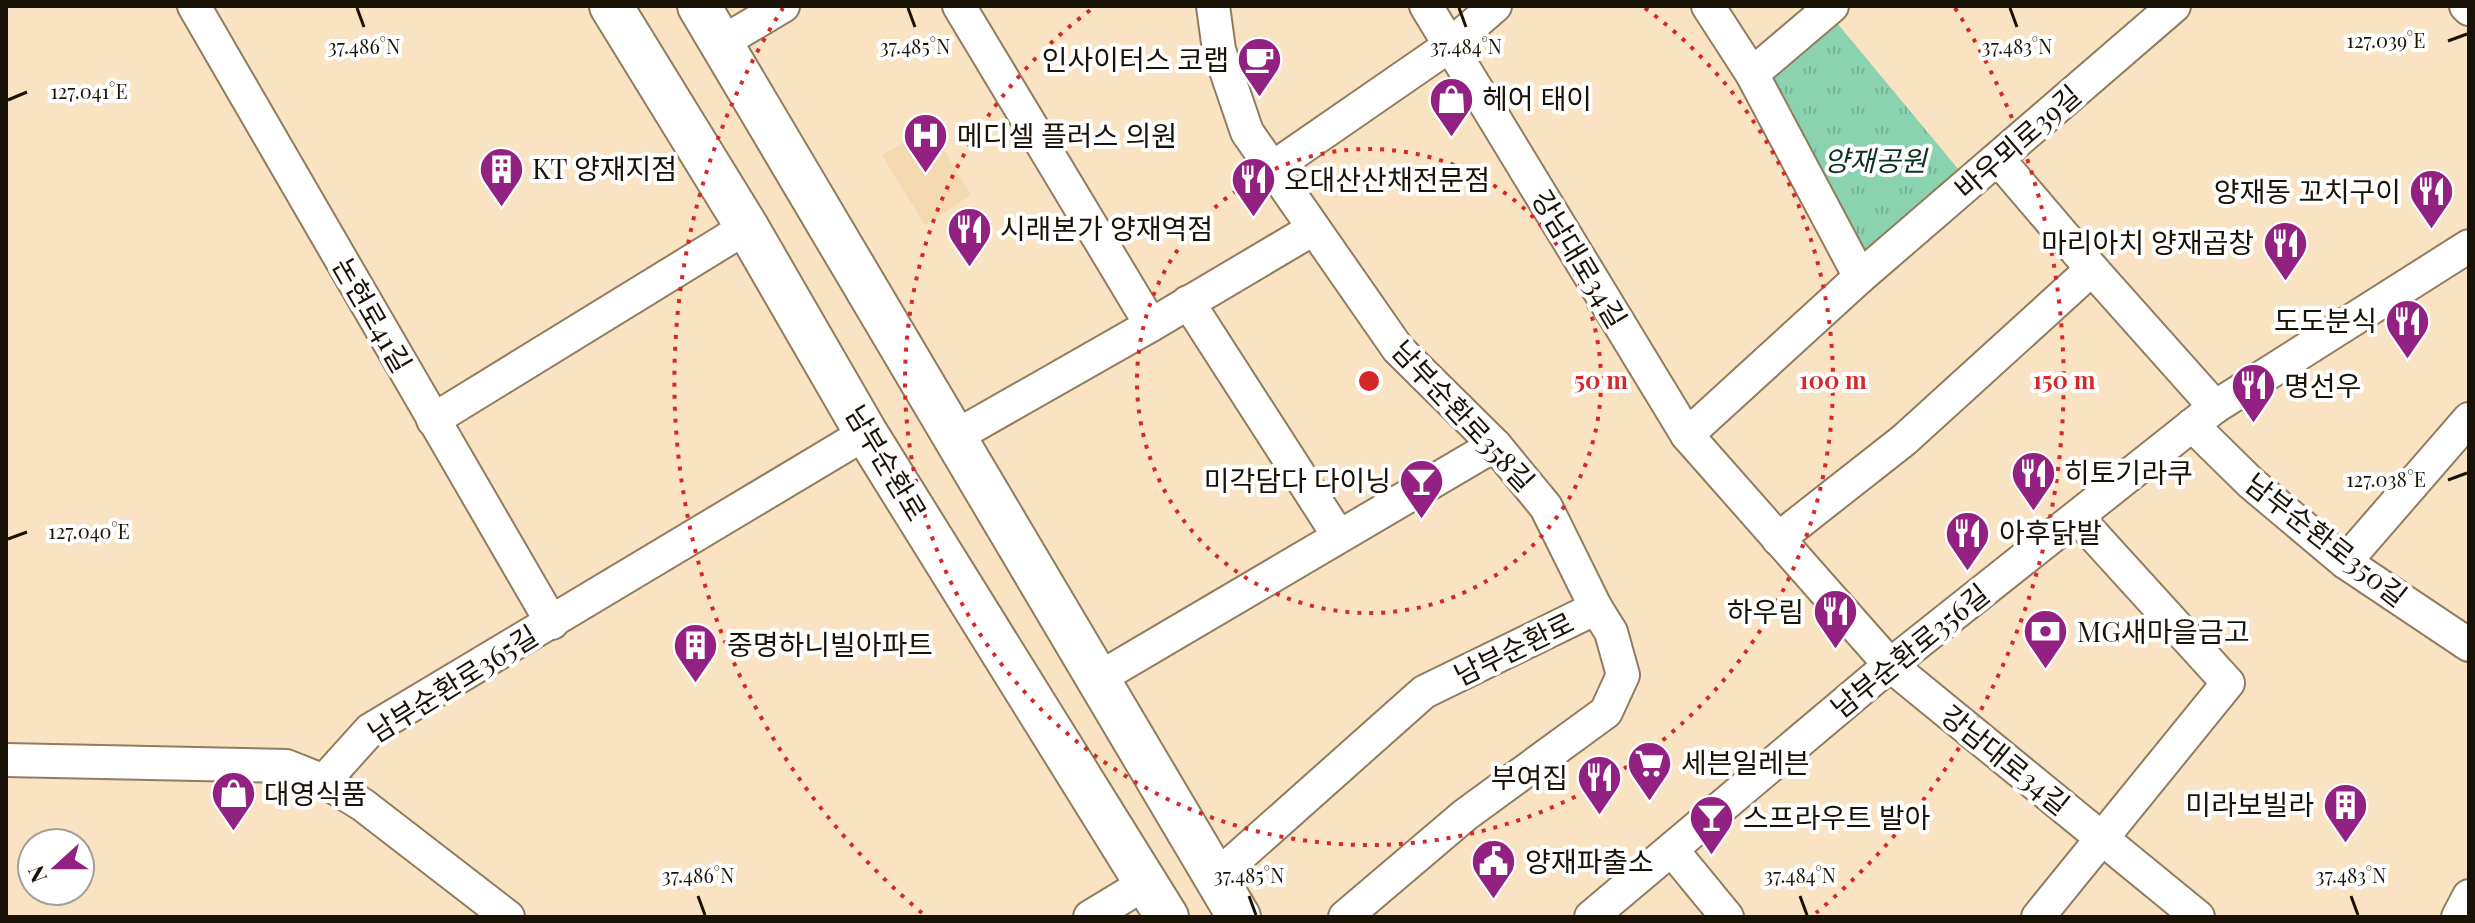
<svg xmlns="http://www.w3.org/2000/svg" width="2475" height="923" font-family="'Playfair Display','Noto Sans KR',serif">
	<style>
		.built { fill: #f4d9b1 }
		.grass { fill: url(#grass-tufts) }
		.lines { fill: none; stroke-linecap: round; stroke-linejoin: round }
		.minor-casing { stroke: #907c5e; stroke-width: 36 }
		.major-casing { stroke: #907c5e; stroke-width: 46 }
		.minor { stroke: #fff; stroke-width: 32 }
		.major { stroke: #fff; stroke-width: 42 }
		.ticks { fill: none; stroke: #191206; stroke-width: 3 }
		.ring { fill: none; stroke: #d62828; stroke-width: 4; stroke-dasharray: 4 8 }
		.labels { text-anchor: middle; stroke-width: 8; stroke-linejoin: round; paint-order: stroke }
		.poi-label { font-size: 28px; fill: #191206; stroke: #fff; text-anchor: start }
		.street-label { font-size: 28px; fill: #191206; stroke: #fff }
		.park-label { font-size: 28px; font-style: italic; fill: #0d3223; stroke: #fff }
		.ticks-label { font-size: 20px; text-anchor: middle; fill: #191206; stroke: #fff; stroke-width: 8; stroke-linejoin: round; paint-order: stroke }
		.centre { fill: #d62828; stroke: #fff; stroke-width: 4 }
		.ring-label { font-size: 24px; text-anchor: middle; font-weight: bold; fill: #d62828; stroke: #fff; stroke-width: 8; stroke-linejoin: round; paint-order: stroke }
	</style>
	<defs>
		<pattern id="grass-tufts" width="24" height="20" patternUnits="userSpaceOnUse" patternTransform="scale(2)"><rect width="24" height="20" fill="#8bd3b0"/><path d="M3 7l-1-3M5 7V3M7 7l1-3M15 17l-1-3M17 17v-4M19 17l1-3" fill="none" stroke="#77b496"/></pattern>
	</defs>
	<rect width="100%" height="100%" fill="#f9e3c2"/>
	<polygon class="built" points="930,128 971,195 925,225 882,155"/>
	<polygon class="grass" points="1837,23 1959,170 1861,258 1765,81"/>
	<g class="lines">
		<defs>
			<g id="minor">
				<polyline points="194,6 552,623"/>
				<polyline points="959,6 1151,325"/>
				<polyline points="1213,6 1219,50 1247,132 1398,349 1495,445 1546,507 1596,608 1611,632 1623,675 1606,712 1465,815 1345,917"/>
				<polyline points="1426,6 1687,435 1890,665 2198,917"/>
				<polyline points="1708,6 1752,74 1860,277"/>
				<polyline points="2466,6 2469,9"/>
				<polyline points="721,43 783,6"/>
				<polyline points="1752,74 1832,6"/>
				<polyline points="1999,160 2092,269 2215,407"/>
				<polyline points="1271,169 1449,46 1495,6"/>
				<polyline points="1188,302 1338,535"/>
				<polyline points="433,420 747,227"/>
				<polyline points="2192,425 2251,483 2345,562 2469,645"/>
				<polyline points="1687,435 1860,277 2174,6"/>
				<polyline points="956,436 1151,325 1313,229"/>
				<polyline points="1778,539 1904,440 2092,269"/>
				<polyline points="2345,562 2469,419"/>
				<polyline points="1099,678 1495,445"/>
				<polyline points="6,760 286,766 324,781 363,805 508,917"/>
				<polyline points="324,781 370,730 866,433"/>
				<polyline points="1672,850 1727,917"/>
				<polyline points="1215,878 1424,692 1596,608"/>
				<polyline points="1090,917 1146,883"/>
				<polyline points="1591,917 1890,665 2215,407 2469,246"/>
				<polyline points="2038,917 2228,683 2077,517"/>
				<polyline points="2458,917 2469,896"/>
			</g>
			<g id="major">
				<polyline points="611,6 747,227 866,433 1167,917"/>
				<polyline points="699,6 1239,917"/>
			</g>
		</defs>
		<use href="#minor" class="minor-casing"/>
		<use href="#major" class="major-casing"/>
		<use href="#minor" class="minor"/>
		<use href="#major" class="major"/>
	</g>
	<path class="ticks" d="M357,8L364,27M908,8L915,27M1459,8L1466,27M2010,8L2017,27M2448,41L2467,34M8,100L27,92M2448,480L2467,473M8,539L27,532M698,896L705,915M1249,896L1256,915M1800,896L1807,915M2351,896L2358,915"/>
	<g class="ring">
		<circle cx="1369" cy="381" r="232"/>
		<path d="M1645 8A464 464 0 1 1 1093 8"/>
		<path d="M922 913A695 695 0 0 1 783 8M1955 8A695 695 0 0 1 1816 913"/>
	</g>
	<defs>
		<symbol id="cafe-pin" viewBox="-11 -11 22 30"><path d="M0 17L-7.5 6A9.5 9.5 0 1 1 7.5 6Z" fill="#922182" stroke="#fff"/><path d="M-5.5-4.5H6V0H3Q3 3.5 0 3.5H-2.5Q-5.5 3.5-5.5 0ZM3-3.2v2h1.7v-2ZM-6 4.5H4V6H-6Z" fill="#fff"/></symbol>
		<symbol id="shop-pin" viewBox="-11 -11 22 30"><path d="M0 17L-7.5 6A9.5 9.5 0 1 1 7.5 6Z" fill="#922182" stroke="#fff"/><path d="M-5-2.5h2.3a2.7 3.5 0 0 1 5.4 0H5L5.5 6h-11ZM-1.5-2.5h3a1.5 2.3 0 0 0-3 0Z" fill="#fff"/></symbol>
		<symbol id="hospital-pin" viewBox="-11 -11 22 30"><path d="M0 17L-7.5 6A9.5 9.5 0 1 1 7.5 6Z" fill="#922182" stroke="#fff"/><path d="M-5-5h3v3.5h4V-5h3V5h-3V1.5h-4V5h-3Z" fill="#fff"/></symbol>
		<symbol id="building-pin" viewBox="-11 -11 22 30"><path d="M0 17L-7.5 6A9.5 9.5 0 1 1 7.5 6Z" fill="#922182" stroke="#fff"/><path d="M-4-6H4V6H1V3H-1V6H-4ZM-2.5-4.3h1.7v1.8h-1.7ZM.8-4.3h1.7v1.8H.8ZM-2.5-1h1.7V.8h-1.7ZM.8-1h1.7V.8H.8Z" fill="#fff"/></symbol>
		<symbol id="restaurant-pin" viewBox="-11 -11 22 30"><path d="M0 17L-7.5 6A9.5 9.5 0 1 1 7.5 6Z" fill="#922182" stroke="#fff"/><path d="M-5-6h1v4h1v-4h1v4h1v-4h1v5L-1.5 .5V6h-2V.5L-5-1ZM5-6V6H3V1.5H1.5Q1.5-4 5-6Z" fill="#fff"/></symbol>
		<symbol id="bar-pin" viewBox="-11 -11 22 30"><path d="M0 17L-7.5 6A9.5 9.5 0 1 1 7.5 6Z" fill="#922182" stroke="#fff"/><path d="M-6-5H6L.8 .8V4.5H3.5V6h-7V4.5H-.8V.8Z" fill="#fff"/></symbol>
		<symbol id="bank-pin" viewBox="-11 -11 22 30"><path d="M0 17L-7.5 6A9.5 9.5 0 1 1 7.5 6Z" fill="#922182" stroke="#fff"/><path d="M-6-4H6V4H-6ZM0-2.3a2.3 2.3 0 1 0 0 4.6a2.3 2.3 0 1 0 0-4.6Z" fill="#fff"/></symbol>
		<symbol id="supermarket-pin" viewBox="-11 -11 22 30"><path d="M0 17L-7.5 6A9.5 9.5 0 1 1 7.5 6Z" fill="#922182" stroke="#fff"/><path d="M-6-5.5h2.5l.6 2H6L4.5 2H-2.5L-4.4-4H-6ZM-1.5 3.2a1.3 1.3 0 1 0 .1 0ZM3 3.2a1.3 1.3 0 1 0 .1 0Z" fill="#fff"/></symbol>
		<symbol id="civic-pin" viewBox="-11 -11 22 30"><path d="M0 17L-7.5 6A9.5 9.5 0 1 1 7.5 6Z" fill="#922182" stroke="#fff"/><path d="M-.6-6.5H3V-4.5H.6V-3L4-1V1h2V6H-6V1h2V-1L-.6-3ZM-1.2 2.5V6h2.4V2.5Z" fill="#fff"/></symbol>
	</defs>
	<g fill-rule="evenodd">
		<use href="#cafe-pin" x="1234" y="34" width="51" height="69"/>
		<use href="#shop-pin" x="1426" y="74" width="51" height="69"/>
		<use href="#hospital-pin" x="900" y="110" width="51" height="69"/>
		<use href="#building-pin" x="476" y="144" width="51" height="69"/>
		<use href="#restaurant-pin" x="1228" y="154" width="51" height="69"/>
		<use href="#restaurant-pin" x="2406" y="166" width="51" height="69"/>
		<use href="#restaurant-pin" x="944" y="204" width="51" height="69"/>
		<use href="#restaurant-pin" x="2260" y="218" width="51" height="69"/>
		<use href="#restaurant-pin" x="2382" y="296" width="51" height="69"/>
		<use href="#restaurant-pin" x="2228" y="360" width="51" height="69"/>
		<use href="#restaurant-pin" x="2008" y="448" width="51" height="69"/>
		<use href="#bar-pin" x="1396" y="456" width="51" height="69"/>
		<use href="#restaurant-pin" x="1942" y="508" width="51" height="69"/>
		<use href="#restaurant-pin" x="1810" y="586" width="51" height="69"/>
		<use href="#bank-pin" x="2020" y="606" width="51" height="69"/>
		<use href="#building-pin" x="670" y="620" width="51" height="69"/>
		<use href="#supermarket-pin" x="1624" y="738" width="51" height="69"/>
		<use href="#restaurant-pin" x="1574" y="752" width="51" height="69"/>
		<use href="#shop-pin" x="208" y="768" width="51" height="69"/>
		<use href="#building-pin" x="2320" y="780" width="51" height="69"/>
		<use href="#bar-pin" x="1686" y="792" width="51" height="69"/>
		<use href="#civic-pin" x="1468" y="836" width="51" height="69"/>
	</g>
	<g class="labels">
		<g class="poi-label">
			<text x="1229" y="70" text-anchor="end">인사이터스 코랩</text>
			<text x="1482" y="109">헤어 태이</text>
			<text x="957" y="146">메디셀 플러스 의원</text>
			<text x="532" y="179">KT 양재지점</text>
			<text x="1284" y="190">오대산산채전문점</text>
			<text x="2401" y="202" text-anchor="end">양재동 꼬치구이</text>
			<text x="1000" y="239">시래본가 양재역점</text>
			<text x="2254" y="253" text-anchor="end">마리아치 양재곱창</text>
			<text x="2377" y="331" text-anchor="end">도도분식</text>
			<text x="2284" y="396">명선우</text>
			<text x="2064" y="483">히토기라쿠</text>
			<text x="1391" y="491" text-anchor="end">미각담다 다이닝</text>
			<text x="1999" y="543">아후닭발</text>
			<text x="1804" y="622" text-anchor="end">하우림</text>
			<text x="2077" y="642">MG새마을금고</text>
			<text x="727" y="655">중명하니빌아파트</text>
			<text x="1681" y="773">세븐일레븐</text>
			<text x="1568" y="788" text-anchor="end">부여집</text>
			<text x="264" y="804">대영식품</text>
			<text x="2314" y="815" text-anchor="end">미라보빌라</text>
			<text x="1743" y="828">스프라우트 발아</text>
			<text x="1525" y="872">양재파출소</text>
		</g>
		<g class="street-label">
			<text transform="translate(2018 142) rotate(-41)" y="10">바우뫼로39길</text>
			<text transform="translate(1579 259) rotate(59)" y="10">강남대로34길</text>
			<text transform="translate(372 315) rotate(60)" y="10">논현로41길</text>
			<text transform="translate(1463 416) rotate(47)" y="10">남부순환로358길</text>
			<text transform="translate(886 463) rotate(59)" y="10">남부순환로</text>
			<text transform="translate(2326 540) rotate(38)" y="10">남부순환로350길</text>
			<text transform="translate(1514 649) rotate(-26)" y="10">남부순환로</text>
			<text transform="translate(1910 651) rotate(-39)" y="10">남부순환로356길</text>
			<text transform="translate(453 684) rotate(-32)" y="10">남부순환로365길</text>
			<text transform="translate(2005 760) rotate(39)" y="10">강남대로34길</text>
		</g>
		<g class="park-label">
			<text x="1875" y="171">양재공원</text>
		</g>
	</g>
	<g class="ticks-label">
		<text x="2386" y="48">127.039°E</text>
		<text x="364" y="54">37.486°N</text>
		<text x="915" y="54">37.485°N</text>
		<text x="1466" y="54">37.484°N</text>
		<text x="2017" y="54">37.483°N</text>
		<text x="89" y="99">127.041°E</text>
		<text x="2386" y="487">127.038°E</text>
		<text x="89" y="539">127.040°E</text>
		<text x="698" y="883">37.486°N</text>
		<text x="1249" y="883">37.485°N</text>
		<text x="1800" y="883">37.484°N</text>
		<text x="2351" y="883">37.483°N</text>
	</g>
	<circle cx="1369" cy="381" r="12" class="centre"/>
	<g class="ring-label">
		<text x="1601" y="389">50 m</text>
		<text x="1833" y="389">100 m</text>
		<text x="2064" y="389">150 m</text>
	</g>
	<rect width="2475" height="923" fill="none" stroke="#191206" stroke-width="16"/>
	<g transform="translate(56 867) rotate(249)"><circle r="38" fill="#ffffff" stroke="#a3a09b" stroke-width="2"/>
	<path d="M0-6L14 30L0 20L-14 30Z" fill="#922182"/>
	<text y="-12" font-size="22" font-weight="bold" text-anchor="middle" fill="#191206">N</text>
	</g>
</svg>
